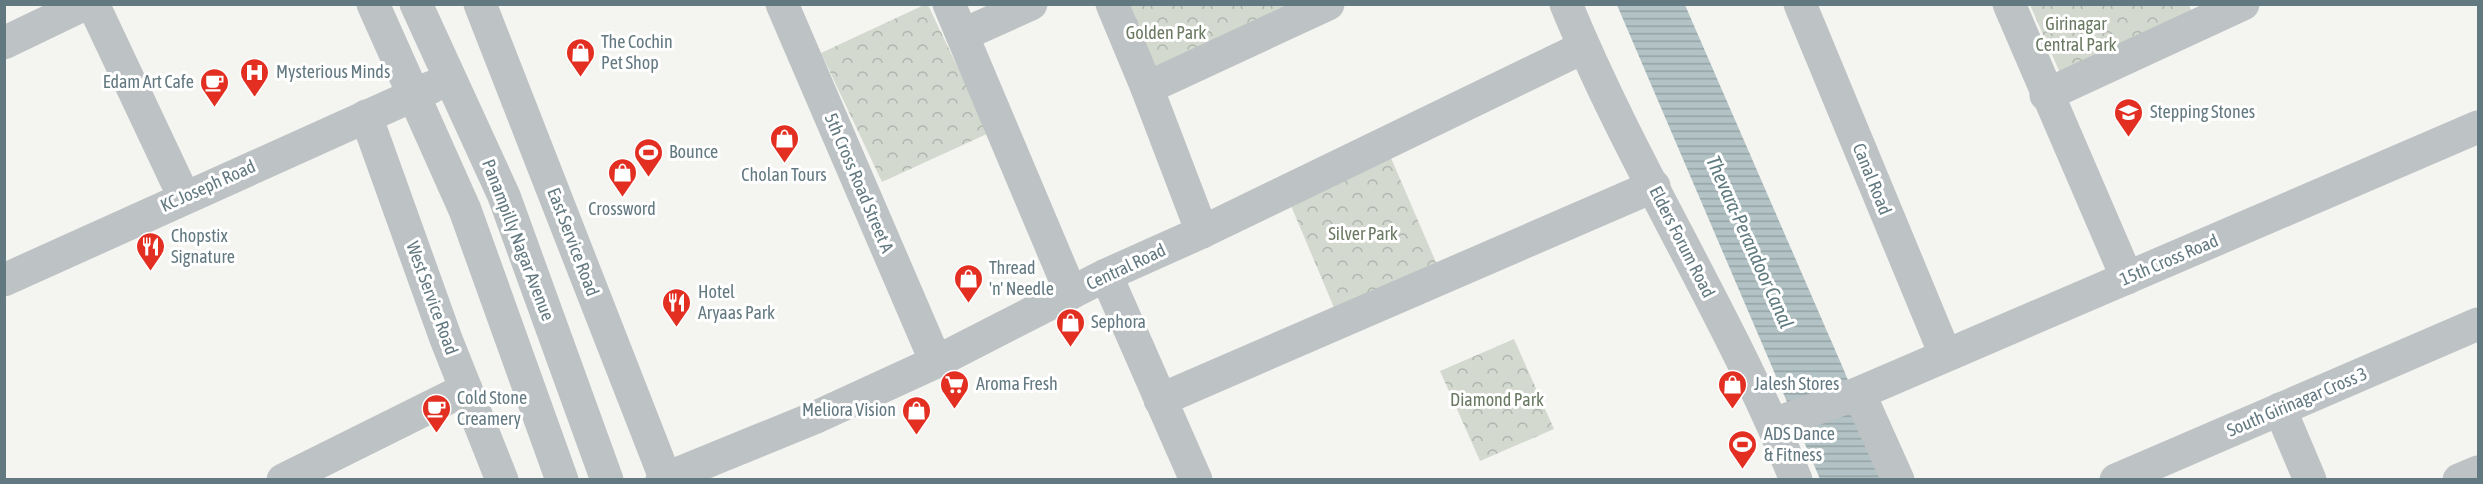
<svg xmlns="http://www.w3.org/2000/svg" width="2483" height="484" font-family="'Asap Condensed',sans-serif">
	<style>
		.park { fill: url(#park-crowns) }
		.water { fill: url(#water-rules) }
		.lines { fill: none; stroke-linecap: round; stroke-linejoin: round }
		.minor { stroke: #bdc2c4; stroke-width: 33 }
		.labels { text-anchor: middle; stroke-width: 6; stroke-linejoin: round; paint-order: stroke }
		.park-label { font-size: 18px; fill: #6a7962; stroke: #fff }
		.poi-label { font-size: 18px; fill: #637981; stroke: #fff; text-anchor: start }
		.street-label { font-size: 18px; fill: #637981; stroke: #fff }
		.water-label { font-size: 20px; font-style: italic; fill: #5f7b7f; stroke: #fff }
	</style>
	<defs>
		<pattern id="park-crowns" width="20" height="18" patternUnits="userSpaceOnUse" patternTransform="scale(1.5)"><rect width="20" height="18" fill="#d4d9cf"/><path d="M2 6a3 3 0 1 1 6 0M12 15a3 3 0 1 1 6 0" fill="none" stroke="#b0b5ad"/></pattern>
		<pattern id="water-rules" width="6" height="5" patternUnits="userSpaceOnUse" patternTransform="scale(1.5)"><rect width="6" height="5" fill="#b3c3c5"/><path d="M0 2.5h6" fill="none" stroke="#95a3a5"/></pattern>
	</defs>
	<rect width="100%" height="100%" fill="#f4f4f0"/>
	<g class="park">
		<polygon points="924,5 928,5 989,133 882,182 821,53"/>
		<polygon points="1124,5 1300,5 1152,69"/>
		<polygon points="2030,5 2189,5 2193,15 2061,75"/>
		<polygon points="1391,158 1438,267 1335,310 1289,201"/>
		<polygon points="1514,339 1554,429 1480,461 1440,371"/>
	</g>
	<polygon class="water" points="1617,5 1685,5 1843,368 1888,479 1820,479"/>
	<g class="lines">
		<g class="minor">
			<polyline points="93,4 184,197"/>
			<polyline points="373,4 465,210 562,480"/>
			<polyline points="416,4 504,196 607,480"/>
			<polyline points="480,4 666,480"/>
			<polyline points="782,4 936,362"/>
			<polyline points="949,4 1071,293"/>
			<polyline points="1112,4 1147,88 1202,232"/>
			<path d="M1566,4C1633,168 1730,316 1796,480"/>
			<polyline points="1800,4 1945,354"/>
			<polyline points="2009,4 2127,278"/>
			<polyline points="962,35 1031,4"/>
			<polyline points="4,43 85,4"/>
			<polyline points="1147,88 1328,4"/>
			<polyline points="2046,95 2243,4"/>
			<polyline points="366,116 446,339 502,480"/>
			<polyline points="1106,275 1196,480"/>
			<polyline points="4,280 432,87"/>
			<polyline points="1859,393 1898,480"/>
			<polyline points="1160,400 1654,186"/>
			<polyline points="2280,409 2310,480"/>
			<polyline points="1774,424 1859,393 2478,127"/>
			<polyline points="283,480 466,389"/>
			<polyline points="662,480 814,418 936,362 1106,275 1202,232 1584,47"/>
			<polyline points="2116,480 2478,324"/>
			<polyline points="2459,480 2478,472"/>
		</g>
	</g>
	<defs>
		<symbol id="shop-pin" viewBox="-11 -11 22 30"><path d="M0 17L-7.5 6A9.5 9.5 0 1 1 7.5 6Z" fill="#e32f22" stroke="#fff"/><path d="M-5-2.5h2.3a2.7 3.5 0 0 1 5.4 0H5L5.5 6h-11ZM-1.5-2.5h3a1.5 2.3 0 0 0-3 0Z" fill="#fff"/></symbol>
		<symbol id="hospital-pin" viewBox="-11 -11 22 30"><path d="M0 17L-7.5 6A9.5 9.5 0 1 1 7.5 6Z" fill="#e32f22" stroke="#fff"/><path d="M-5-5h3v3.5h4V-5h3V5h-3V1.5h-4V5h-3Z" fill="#fff"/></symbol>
		<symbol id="cafe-pin" viewBox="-11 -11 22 30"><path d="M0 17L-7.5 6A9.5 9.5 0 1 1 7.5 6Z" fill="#e32f22" stroke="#fff"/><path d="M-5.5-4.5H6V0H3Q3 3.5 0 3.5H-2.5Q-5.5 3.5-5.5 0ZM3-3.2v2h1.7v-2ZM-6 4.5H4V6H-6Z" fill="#fff"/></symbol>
		<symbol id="school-pin" viewBox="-11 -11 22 30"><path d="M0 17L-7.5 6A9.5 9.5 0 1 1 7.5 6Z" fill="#e32f22" stroke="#fff"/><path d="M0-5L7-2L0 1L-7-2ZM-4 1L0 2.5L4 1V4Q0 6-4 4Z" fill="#fff"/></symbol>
		<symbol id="stadium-pin" viewBox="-11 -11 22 30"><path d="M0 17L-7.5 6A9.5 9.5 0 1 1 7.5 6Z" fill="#e32f22" stroke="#fff"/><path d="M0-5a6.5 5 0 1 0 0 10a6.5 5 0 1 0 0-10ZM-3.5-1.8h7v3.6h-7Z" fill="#fff"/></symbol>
		<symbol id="restaurant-pin" viewBox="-11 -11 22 30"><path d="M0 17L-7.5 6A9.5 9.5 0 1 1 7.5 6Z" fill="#e32f22" stroke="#fff"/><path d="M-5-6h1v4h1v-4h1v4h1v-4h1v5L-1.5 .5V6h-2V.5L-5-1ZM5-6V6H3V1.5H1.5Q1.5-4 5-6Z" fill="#fff"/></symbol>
		<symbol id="supermarket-pin" viewBox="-11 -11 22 30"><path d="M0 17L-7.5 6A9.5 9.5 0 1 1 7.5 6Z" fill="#e32f22" stroke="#fff"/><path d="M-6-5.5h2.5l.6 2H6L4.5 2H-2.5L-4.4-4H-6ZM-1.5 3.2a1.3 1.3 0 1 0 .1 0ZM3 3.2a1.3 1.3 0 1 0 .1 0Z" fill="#fff"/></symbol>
	</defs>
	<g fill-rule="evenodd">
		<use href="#shop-pin" x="564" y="36" width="33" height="45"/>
		<use href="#hospital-pin" x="238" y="56" width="33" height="45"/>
		<use href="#cafe-pin" x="198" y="66" width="33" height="45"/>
		<use href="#school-pin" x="2112" y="96" width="33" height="45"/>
		<use href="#shop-pin" x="768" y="122" width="33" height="45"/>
		<use href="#stadium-pin" x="632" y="136" width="33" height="45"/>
		<use href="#shop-pin" x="606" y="156" width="33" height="45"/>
		<use href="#restaurant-pin" x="134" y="230" width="33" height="45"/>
		<use href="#shop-pin" x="952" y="262" width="33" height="45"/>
		<use href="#restaurant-pin" x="660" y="286" width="33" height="45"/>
		<use href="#shop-pin" x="1054" y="306" width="33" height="45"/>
		<use href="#supermarket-pin" x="938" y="368" width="33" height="45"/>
		<use href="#shop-pin" x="1716" y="368" width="33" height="45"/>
		<use href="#cafe-pin" x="420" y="392" width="33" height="45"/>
		<use href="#shop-pin" x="900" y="394" width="33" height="45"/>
		<use href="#stadium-pin" x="1726" y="428" width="33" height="45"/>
	</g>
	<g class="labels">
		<g class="park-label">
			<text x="2076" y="30">Girinagar<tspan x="2076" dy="21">Central Park</tspan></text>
			<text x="1166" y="39">Golden Park</text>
			<text x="1363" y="240">Silver Park</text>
			<text x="1497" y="406">Diamond Park</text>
		</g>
		<g class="poi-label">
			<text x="601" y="48">The Cochin<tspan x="601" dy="21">Pet Shop</tspan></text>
			<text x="276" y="78">Mysterious Minds</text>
			<text x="194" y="88" text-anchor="end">Edam Art Cafe</text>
			<text x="2150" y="118">Stepping Stones</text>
			<text x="669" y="158">Bounce</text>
			<text x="784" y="181" text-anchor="middle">Cholan Tours</text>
			<text x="622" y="215" text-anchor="middle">Crossword</text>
			<text x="171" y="242">Chopstix<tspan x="171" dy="21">Signature</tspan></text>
			<text x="989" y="274">Thread<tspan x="989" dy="21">'n' Needle</tspan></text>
			<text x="698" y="298">Hotel<tspan x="698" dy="21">Aryaas Park</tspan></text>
			<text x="1091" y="328">Sephora</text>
			<text x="976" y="390">Aroma Fresh</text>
			<text x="1754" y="390">Jalesh Stores</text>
			<text x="457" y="404">Cold Stone<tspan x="457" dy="21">Creamery</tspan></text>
			<text x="896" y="416" text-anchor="end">Meliora Vision</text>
			<text x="1764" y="440">ADS Dance<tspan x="1764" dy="21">&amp; Fitness</tspan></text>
		</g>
		<g class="street-label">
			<text transform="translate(1872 179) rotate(68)" y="6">Canal Road</text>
			<text transform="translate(859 183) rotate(67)" y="6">5th Cross Road Street A</text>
			<text transform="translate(208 186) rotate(-24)" y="6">KC Joseph Road</text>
			<text transform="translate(518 240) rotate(69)" y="6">Panampilly Nagar Avenue</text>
			<text transform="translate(573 242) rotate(69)" y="6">East Service Road</text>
			<text transform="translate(1682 242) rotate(63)" y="6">Elders Forum Road</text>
			<text transform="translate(2169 260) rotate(-23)" y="6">15th Cross Road</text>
			<text transform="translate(1126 267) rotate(-25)" y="6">Central Road</text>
			<text transform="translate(432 298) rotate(70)" y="6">West Service Road</text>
			<text transform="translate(2297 402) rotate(-23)" y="6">South Girinagar Cross 3</text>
		</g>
		<g class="water-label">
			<text transform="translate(1750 242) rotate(66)" y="7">Thevara-Perandoor Canal</text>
		</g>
	</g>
	<rect width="2483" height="484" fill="none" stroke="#637981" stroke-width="12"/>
</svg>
